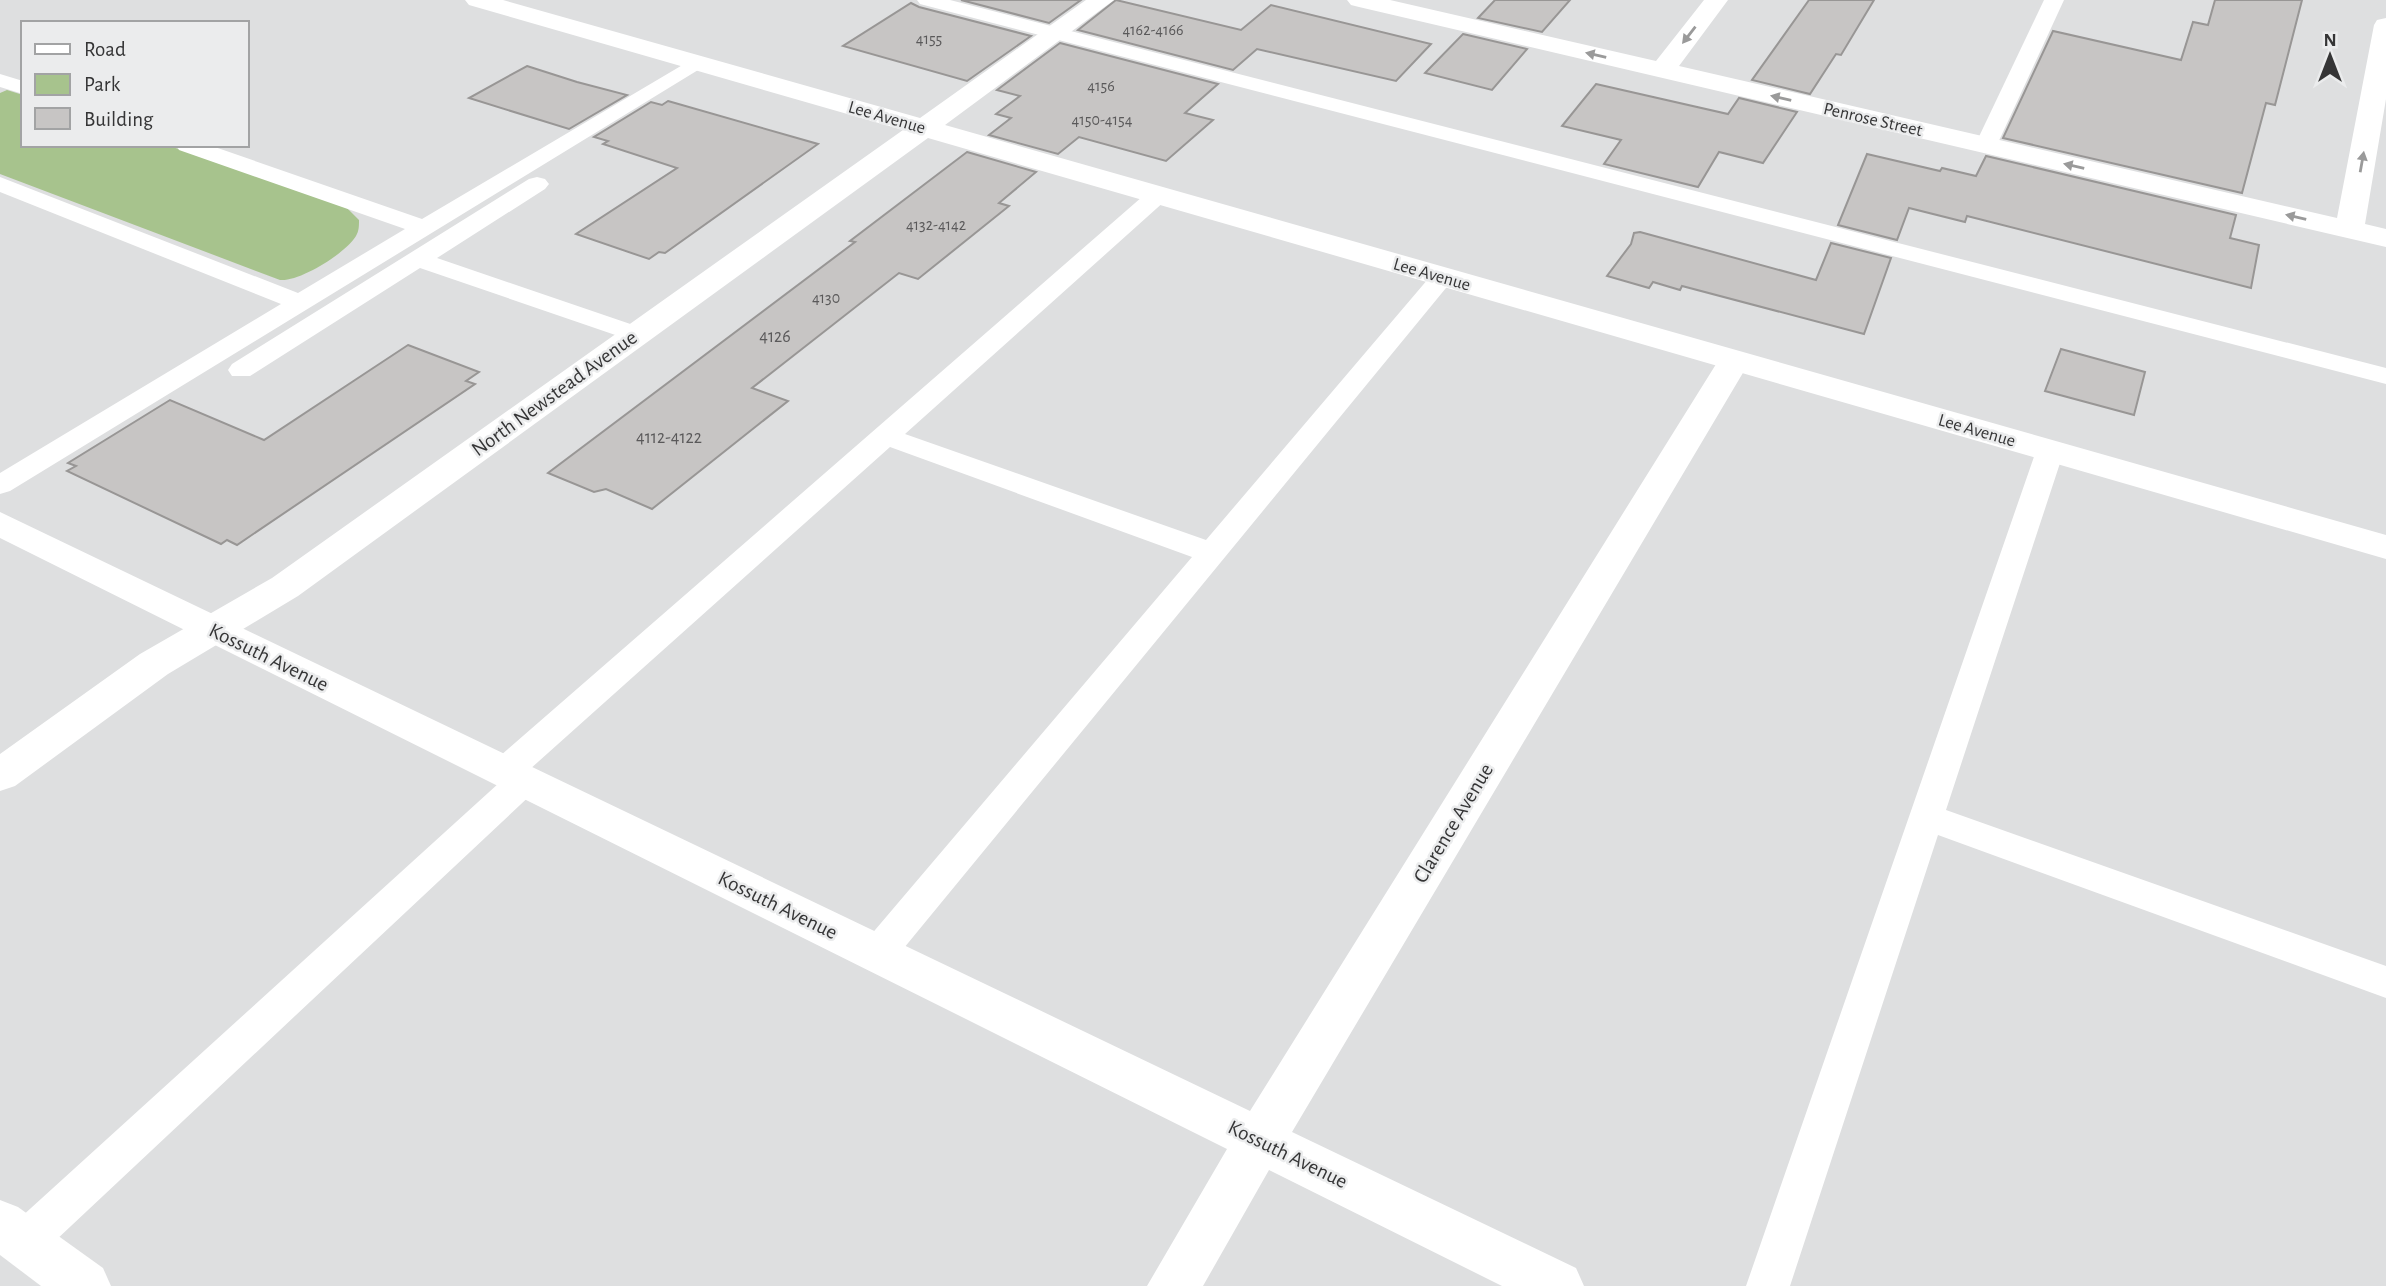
<svg xmlns="http://www.w3.org/2000/svg" width="2386" height="1286" font-family="'Alegreya Sans',sans-serif">
	<style>
		.green { fill: #a7c38d }
		.building { fill: #c7c5c4; stroke: #989695; stroke-width: 2 }
		.lines { fill: none; stroke-linecap: round; stroke-linejoin: round }
		.service { fill: #fff; fill-rule: evenodd }
		.minor { fill: #fff; fill-rule: evenodd }
		.tertiary { fill: #fff; fill-rule: evenodd }
		.oneway { fill: #9a9a9a }
		.labels { text-anchor: middle; stroke-width: 5; stroke-linejoin: round; paint-order: stroke }
		.far-number-label { font-size: 16px; fill: #5a595a }
		.far-street-label { font-size: 18px; fill: #353536; stroke: #ebeced }
		.number-label { font-size: 18px; fill: #5a595a }
		.street-label { font-size: 21px; fill: #353536; stroke: #ebeced }
	</style>
	<rect width="100%" height="100%" fill="#dedfe0"/>
	<path class="green" d="M7,90L23,95V145H167L347,208L359,220C359,226 359,231 356,236C345,254 299,282 280,280L0,174V93Z"/>
	<g class="building">
		<polygon points="961,0 1081,0 1049,23"/>
		<polygon points="1116,0 1241,30 1271,5 1431,44 1396,81 1257,49 1233,70 1078,30"/>
		<polygon points="1495,0 1570,0 1542,32 1478,18"/>
		<polygon points="1809,0 1874,0 1841,55 1836,54 1810,94 1752,80"/>
		<polygon points="2215,0 2302,0 2275,105 2266,103 2242,193 2003,138 2053,31 2181,60 2193,22 2208,25"/>
		<polygon points="911,3 919,7 1031,36 967,81 843,46"/>
		<polygon points="1463,34 1527,49 1492,90 1425,73"/>
		<polygon points="1060,43 1218,84 1185,113 1213,120 1166,161 1079,137 1058,154 989,135 1011,118 996,114 1020,96 997,90"/>
		<polygon points="527,66 577,82 627,95 569,129 469,98"/>
		<polygon points="1596,84 1728,114 1739,98 1797,112 1763,163 1719,152 1698,187 1604,164 1621,140 1562,126"/>
		<polygon points="668,101 818,144 665,253 659,252 649,259 576,234 677,168 603,144 608,141 594,137 651,102 662,105"/>
		<polygon points="967,152 1036,172 999,203 1009,206 918,279 899,273 752,388 788,401 652,509 606,489 594,492 548,473 855,242 850,241"/>
		<polygon points="1867,154 1940,171 1942,168 1976,176 1986,156 2236,215 2230,238 2259,245 2251,288 1967,216 1965,222 1909,208 1897,240 1838,225"/>
		<polygon points="1640,232 1816,280 1831,243 1891,258 1864,334 1682,286 1680,290 1653,282 1649,288 1607,276 1631,244 1634,233"/>
		<polygon points="408,345 479,372 466,381 475,384 237,545 227,540 221,544 67,471 76,466 68,463 170,400 264,440"/>
		<polygon points="2061,349 2145,372 2134,415 2045,391"/>
	</g>
	<g class="lines">
		<g class="service">
			<polygon points="917,0 950,0 2386,368 2386,384 920,4"/>
			<polygon points="2044,0 2064,0 1997,145 1994,150 1978,150 1975,145"/>
			<polygon points="696,57 703,59 706,63 703,67 10,491 0,494 0,473 281,304 0,192 0,177 298,293 405,229 179,150 176,145 209,145 422,219"/>
			<polygon points="0,74 23,81 23,94 0,87"/>
			<polygon points="537,177 545,179 549,184 545,189 437,258 645,329 649,334 645,339 627,339 420,268 250,376 232,376 228,370 232,364 529,179"/>
			<polygon points="1158,188 1166,190 1170,195 1166,200 905,434 1206,540 1434,272 1452,272 1455,277 890,965 877,969 864,965 858,954 864,943 1192,557 890,447 529,770 536,772 541,781 536,790 39,1256 24,1262 9,1256 3,1242 9,1228 499,783 492,781 487,772 492,763 1150,190"/>
			<polygon points="2050,442 2060,445 2064,451 1946,810 2386,966 2386,998 1938,835 1790,1286 1746,1286 2036,451 2040,445"/>
		</g>
		<g class="minor">
			<polygon points="1347,0 1390,0 1656,61 1704,0 1728,0 1679,66 2337,218 2374,25 2377,20 2386,18 2386,99 2365,224 2386,229 2386,247 1359,7 1351,5"/>
			<polygon points="1734,351 1745,354 1750,361 1292,1132 1576,1268 1584,1286 1502,1286 1269,1170 1203,1286 1147,1286 1227,1149 0,538 0,512 1250,1111 1718,361 1723,354"/>
			<polygon points="0,1200 18,1207 103,1268 111,1286 41,1286 0,1255"/>
		</g>
		<polygon class="tertiary" points="465,0 503,0 920,118 1086,0 1114,0 945,125 2386,535 2386,559 928,138 298,596 168,674 15,786 0,791 0,754 140,654 272,578 903,130 469,5"/>
	</g>
	<defs><path id="oneway-solid" d="M-6-.8H1V-3.2L6.5 0L1 3.2V.8H-6Z" transform="scale(1.75)"/></defs>
	<g class="oneway">
		<use href="#oneway-solid" transform="translate(1689 35) rotate(128)"/>
		<use href="#oneway-solid" transform="translate(1596 55) rotate(-167)"/>
		<use href="#oneway-solid" transform="translate(1781 98) rotate(-167)"/>
		<use href="#oneway-solid" transform="translate(2362 162) rotate(-80)"/>
		<use href="#oneway-solid" transform="translate(2074 166) rotate(-167)"/>
		<use href="#oneway-solid" transform="translate(2296 217) rotate(-167)"/>
	</g>
	<g class="labels">
		<g class="far-number-label">
			<text x="1153" y="35">4162-4166</text>
			<text x="929" y="44">4155</text>
			<text x="1101" y="91">4156</text>
			<text x="1102" y="125">4150-4154</text>
			<text x="936" y="230">4132-4142</text>
			<text x="826" y="303">4130</text>
		</g>
		<g class="far-street-label">
			<text transform="translate(887 117) rotate(16)" y="6">Lee Avenue</text>
			<text transform="translate(1873 119) rotate(13)" y="6">Penrose Street</text>
			<text transform="translate(1432 274) rotate(16)" y="6">Lee Avenue</text>
			<text transform="translate(1977 430) rotate(16)" y="6">Lee Avenue</text>
		</g>
		<g class="number-label">
			<text x="775" y="342">4126</text>
			<text x="669" y="443">4112-4122</text>
		</g>
		<g class="street-label">
			<text transform="translate(554 393) rotate(-36)" y="7">North Newstead Avenue</text>
			<text transform="translate(269 657) rotate(26)" y="7">Kossuth Avenue</text>
			<text transform="translate(1453 823) rotate(-59)" y="7">Clarence Avenue</text>
			<text transform="translate(778 905) rotate(26)" y="7">Kossuth Avenue</text>
			<text transform="translate(1288 1154) rotate(26)" y="7">Kossuth Avenue</text>
		</g>
	</g>
	<rect x="21" y="21" width="228" height="126" fill="#ebeced" stroke="#a2a3a4" stroke-width="2"/>
	<rect x="35" y="44" width="35" height="10" fill="#ffffff" stroke="#a2a3a4" stroke-width="2"/>
	<text x="84" y="56" font-size="21" fill="#353536">Road</text>
	<rect x="35" y="74" width="35" height="21" fill="#a7c38d" stroke="#a2a3a4" stroke-width="2"/>
	<text x="84" y="91" font-size="21" fill="#353536">Park</text>
	<rect x="35" y="108" width="35" height="21" fill="#c7c5c4" stroke="#a2a3a4" stroke-width="2"/>
	<text x="84" y="126" font-size="21" fill="#353536">Building</text>
	<g transform="translate(2330 56)" stroke="#ebeced" stroke-width="5" paint-order="stroke">
	<path d="M0-5L12 26L0 18L-12 26Z" fill="#353536"/>
	<text y="-10" font-size="19" font-weight="bold" text-anchor="middle" fill="#353536">N</text>
	</g>
</svg>
